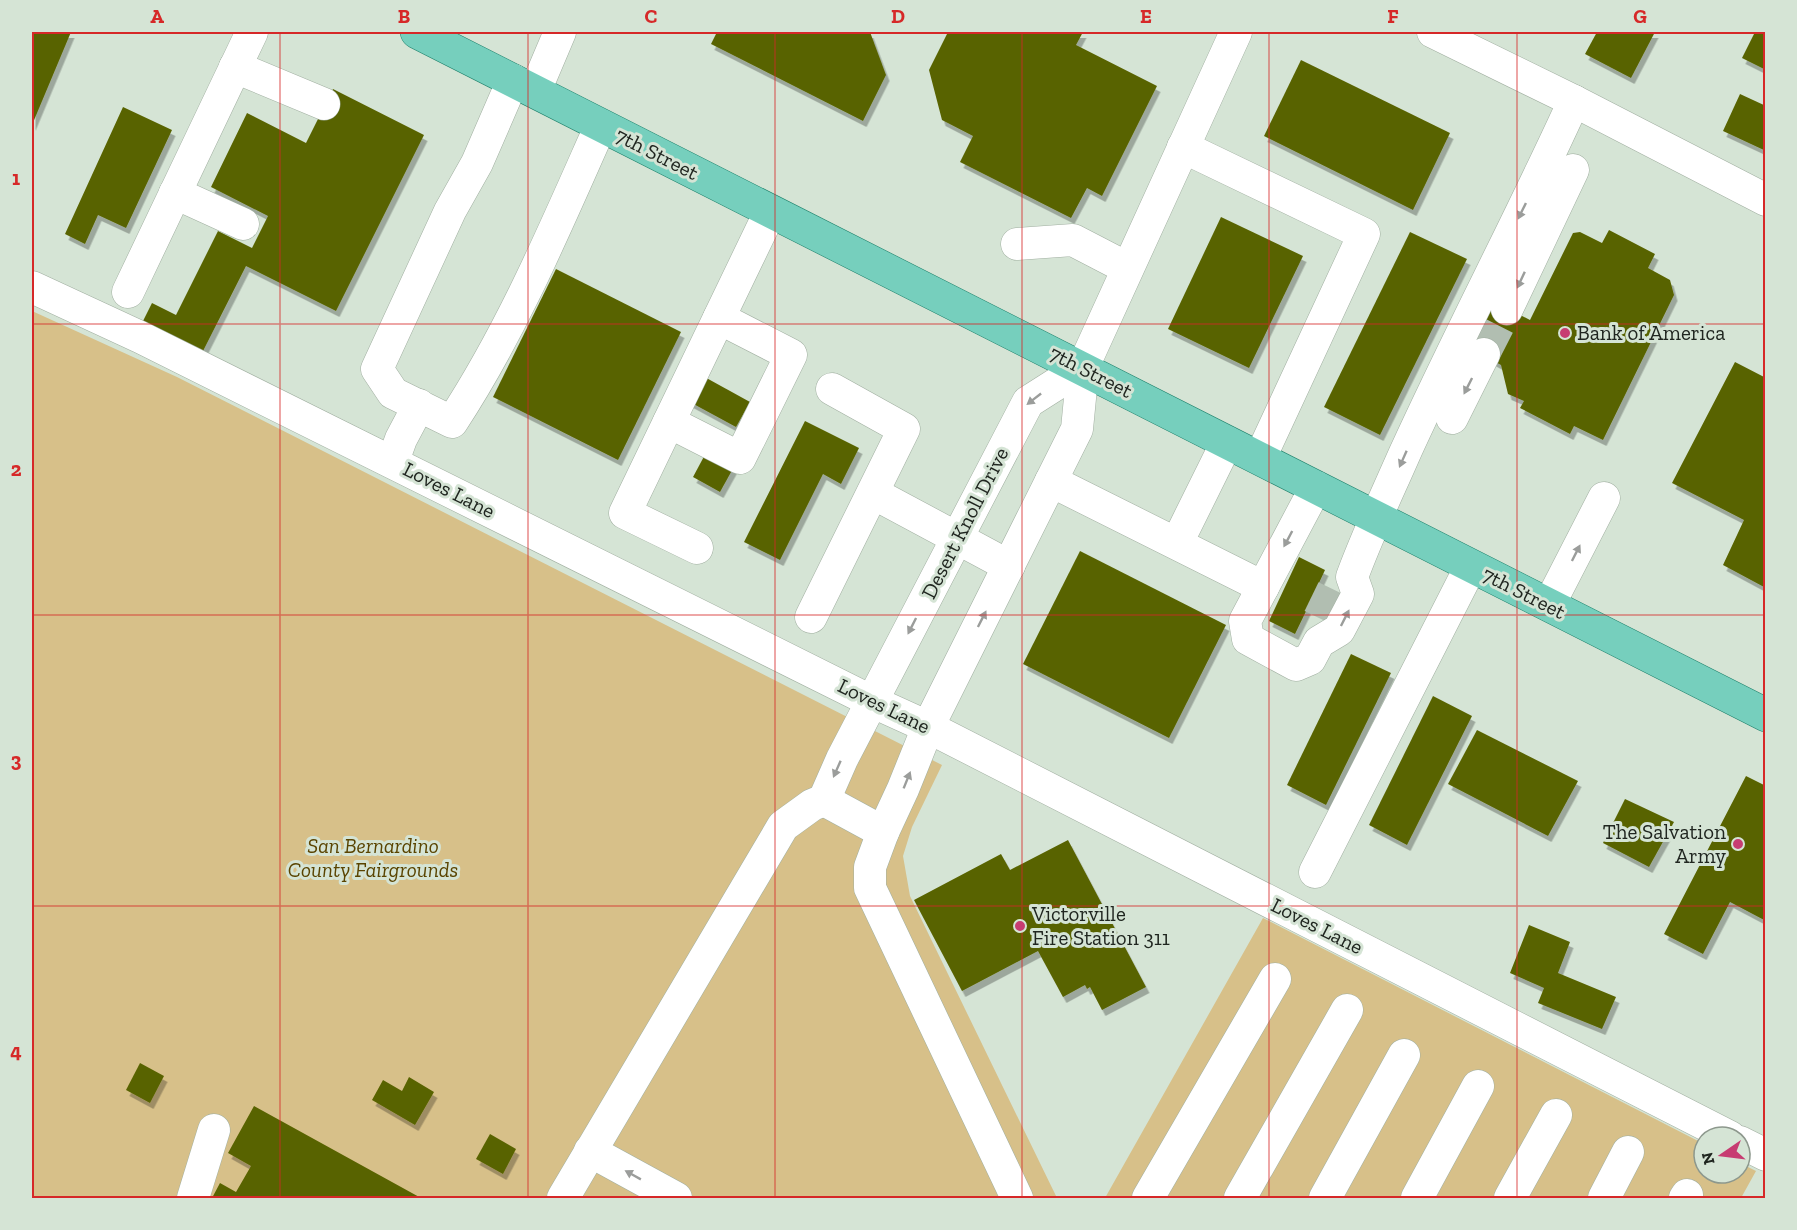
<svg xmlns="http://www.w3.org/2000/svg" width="1797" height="1230" font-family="'Zilla Slab',serif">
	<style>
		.green { fill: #d7c089 }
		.building { fill: #596304; filter: url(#shadow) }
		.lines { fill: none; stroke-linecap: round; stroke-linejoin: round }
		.minor-tunnel { stroke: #b1beb1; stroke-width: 32; stroke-dasharray: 32 16; stroke-linecap: butt }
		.minor-casing { stroke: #a1afa1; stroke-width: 33 }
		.major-casing { stroke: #1d7f69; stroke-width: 34 }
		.minor { stroke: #fff; stroke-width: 32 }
		.major { stroke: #76cfbd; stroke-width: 33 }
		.oneway { fill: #9b9d9b }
		.grid { fill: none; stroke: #d62828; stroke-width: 1.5; stroke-opacity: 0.55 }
		.poi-dot { fill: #c73c72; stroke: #d5e4d5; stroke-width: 2 }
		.labels { text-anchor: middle; stroke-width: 6; stroke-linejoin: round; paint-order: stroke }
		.street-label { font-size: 21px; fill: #202620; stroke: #d5e4d5 }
		.poi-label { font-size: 21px; fill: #202620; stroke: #d5e4d5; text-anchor: start }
		.park-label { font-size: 21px; font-style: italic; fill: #5a4400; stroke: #d5e4d5 }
		.neatline { fill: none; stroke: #d62828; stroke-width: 2 }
		.grid-label { font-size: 20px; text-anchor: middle; font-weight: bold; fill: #d62828 }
	</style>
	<defs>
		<filter id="shadow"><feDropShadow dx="3.5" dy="6" stdDeviation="0" flood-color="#0004"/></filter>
	</defs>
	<rect width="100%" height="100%" fill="#d5e4d5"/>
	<g class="green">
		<polygon points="32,311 177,377 942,765 912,827 903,856 910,896 1057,1198 32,1198"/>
		<polygon points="1263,918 1704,1144 1704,1173 1740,1173 1740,1163 1756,1171 1741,1198 1105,1198"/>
	</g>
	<g class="building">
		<polygon points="32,32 71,32 32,125"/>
		<polygon points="717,32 870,32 886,75 863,121 711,44"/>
		<polygon points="948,32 1083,32 1076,45 1157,86 1102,196 1087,188 1071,218 960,162 973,136 942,120 929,70"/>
		<polygon points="1597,32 1655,32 1631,78 1585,54"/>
		<polygon points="1755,32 1766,32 1766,70 1742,58"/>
		<polygon points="1301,60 1450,133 1413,210 1264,136"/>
		<polygon points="333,89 424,135 336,311 246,266 202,353 142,323 152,303 176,315 218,231 252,248 268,216 211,187 247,113 306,143"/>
		<polygon points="1740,94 1766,106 1766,151 1723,131"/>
		<polygon points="123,107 172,130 126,228 98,215 85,244 65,234"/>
		<polygon points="1221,217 1303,256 1249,368 1168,329"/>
		<polygon points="1609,230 1655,254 1648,268 1670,280 1674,295 1603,440 1574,426 1570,434 1520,408 1524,401 1508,394 1501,365 1468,347 1491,300 1530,320 1573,233 1580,232 1602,243"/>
		<polygon points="1410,232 1467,259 1380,435 1324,407"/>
		<polygon points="556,269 681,332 618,460 493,397"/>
		<polygon points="1735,362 1766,378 1764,587 1723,565 1744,520 1672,483"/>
		<polygon points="701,375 750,402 736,427 688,401"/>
		<polygon points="805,421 859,448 841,484 823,474 780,560 744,542"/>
		<polygon points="708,449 735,465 720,492 693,477"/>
		<polygon points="1080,551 1226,625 1169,738 1023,664"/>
		<polygon points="1299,557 1325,570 1318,585 1335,593 1327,611 1310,603 1295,634 1269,621"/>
		<polygon points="1351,654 1391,673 1326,805 1287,785"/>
		<polygon points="1433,696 1472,716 1407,845 1369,825"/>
		<polygon points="1477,730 1578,781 1548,836 1448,784"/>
		<polygon points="1746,776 1766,786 1766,921 1730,902 1703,954 1664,934"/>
		<polygon points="1625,799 1674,822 1649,867 1603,843"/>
		<polygon points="1068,840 1146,987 1102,1010 1090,987 1087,989 1085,985 1063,997 1038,951 962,991 914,900 1001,854 1010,870"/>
		<polygon points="1529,925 1570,942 1558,973 1616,997 1602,1029 1538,1003 1544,988 1510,973"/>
		<polygon points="140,1063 164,1076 150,1103 126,1090"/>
		<polygon points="409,1077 434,1092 415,1125 372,1100 383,1080 402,1091"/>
		<polygon points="254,1106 421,1198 212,1198 220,1183 236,1192 251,1166 228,1153"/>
		<polygon points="490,1134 516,1149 503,1174 476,1159"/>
	</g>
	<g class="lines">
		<g class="minor-tunnel">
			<polyline points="1484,354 1507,309"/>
			<polyline points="1319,618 1334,587"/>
		</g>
		<defs>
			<g id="minor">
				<polyline points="1433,32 1574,101 1766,200"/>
				<polyline points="235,67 324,104"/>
				<path d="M513,80L477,163L450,211L377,369L393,393L452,422C513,329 556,226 601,125"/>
				<polyline points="535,91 560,32"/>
				<polyline points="1183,147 1364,234 1260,458"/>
				<polyline points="175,193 243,224"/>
				<polyline points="1017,244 1073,240 1127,268"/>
				<polyline points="32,287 140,337 873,702 928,727 1730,1137"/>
				<polyline points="128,292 252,32"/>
				<polyline points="1507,309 1573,170"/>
				<polyline points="1452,418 1484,354"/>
				<polyline points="669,422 740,458 791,355 719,318"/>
				<polyline points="393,461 401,439 419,405"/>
				<polyline points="1051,481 1263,587"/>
				<path d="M1316,487L1245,621L1248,639L1296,665L1310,659L1319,642L1339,630L1358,594L1352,577C1367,536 1386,496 1404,455C1458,336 1520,220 1574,101"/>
				<polyline points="873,493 1009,566"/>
				<polyline points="1177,543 1227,442"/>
				<polyline points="697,548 625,513 770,212"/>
				<polyline points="1549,605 1604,498"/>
				<polyline points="811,617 904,429 832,389"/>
				<polyline points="824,800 883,832"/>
				<polyline points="1315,872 1471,566"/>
				<polyline points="1740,1142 1766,1155"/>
				<polyline points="590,1151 676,1198"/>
				<polyline points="193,1198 214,1130"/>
				<polyline points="563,1198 783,826 812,805 824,800 842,759 1028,402 1083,367"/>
				<polyline points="1017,1198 870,888 870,867 883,832 903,789 928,727 1077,429 1083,367 1236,32"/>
				<polyline points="1148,1198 1275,979"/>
				<polyline points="1240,1198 1347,1010"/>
				<polyline points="1325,1198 1404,1055"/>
				<polyline points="1417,1198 1478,1086"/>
				<polyline points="1510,1198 1556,1115"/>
				<polyline points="1604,1198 1628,1152"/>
				<polyline points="1685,1198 1687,1195"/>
			</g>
			<polyline id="major" points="417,32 1766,715"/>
		</defs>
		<use href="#minor" class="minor-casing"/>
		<use href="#major" class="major-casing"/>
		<use href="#minor" class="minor"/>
		<use href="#major" class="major"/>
	</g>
	<defs><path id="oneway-solid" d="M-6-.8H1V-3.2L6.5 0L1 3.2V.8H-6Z" transform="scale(1.5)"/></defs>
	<g class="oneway">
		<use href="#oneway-solid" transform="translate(1522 211) rotate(116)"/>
		<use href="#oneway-solid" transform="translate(1521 280) rotate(115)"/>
		<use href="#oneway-solid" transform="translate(1468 386) rotate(117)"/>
		<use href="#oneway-solid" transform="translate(1034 399) rotate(142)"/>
		<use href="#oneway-solid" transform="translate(1403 459) rotate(114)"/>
		<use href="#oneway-solid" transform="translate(1288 539) rotate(118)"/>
		<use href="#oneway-solid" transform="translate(1576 553) rotate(-63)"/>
		<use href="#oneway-solid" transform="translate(1345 618) rotate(-63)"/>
		<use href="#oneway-solid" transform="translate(982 619) rotate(-63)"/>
		<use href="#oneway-solid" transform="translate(912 626) rotate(117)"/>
		<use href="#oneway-solid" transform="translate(837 769) rotate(114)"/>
		<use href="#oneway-solid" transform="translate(907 780) rotate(-68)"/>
		<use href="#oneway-solid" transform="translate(633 1175) rotate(-151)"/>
	</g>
	<path class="grid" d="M280,32V1198M528,32V1198M775,32V1198M1022,32V1198M1269,32V1198M1517,32V1198M32,324H1766M32,615H1766M32,906H1766"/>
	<g class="poi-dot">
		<circle cx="1565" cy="333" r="6"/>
		<circle cx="1738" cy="844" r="6"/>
		<circle cx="1020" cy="926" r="6"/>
	</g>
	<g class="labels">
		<g class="street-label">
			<text transform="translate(657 154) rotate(27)" y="7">7th Street</text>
			<text transform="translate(1091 372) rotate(27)" y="7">7th Street</text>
			<text transform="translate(449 490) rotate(27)" y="7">Loves Lane</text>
			<text transform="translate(965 523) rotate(-63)" y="7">Desert Knoll Drive</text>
			<text transform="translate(1524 593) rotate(27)" y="7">7th Street</text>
			<text transform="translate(884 706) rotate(26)" y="7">Loves Lane</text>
			<text transform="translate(1317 926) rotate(27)" y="7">Loves Lane</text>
		</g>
		<g class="poi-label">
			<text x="1577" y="340">Bank of America</text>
			<text x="1726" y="839" text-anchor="end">The Salvation<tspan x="1726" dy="24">Army</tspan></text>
			<text x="1032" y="921">Victorville<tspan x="1032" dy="24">Fire Station 311</tspan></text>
		</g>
		<g class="park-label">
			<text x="373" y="853">San Bernardino<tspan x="373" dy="24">County Fairgrounds</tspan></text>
		</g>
	</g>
	<rect width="1797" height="1230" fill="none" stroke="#d5e4d5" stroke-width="66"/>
	<g transform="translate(1722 1155) rotate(256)"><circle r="28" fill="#d5e4d5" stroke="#8d988d" stroke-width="1.5"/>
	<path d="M0-4.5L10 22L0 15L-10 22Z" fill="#c73c72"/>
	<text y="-9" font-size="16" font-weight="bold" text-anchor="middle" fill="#202620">N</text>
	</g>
	<rect x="33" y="33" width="1731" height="1164" class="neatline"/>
	<g class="grid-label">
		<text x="157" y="23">A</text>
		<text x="404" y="23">B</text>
		<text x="651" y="23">C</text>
		<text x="898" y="23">D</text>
		<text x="1146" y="23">E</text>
		<text x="1393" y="23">F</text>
		<text x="1640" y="23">G</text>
		<text x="16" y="185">1</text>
		<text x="16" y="476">2</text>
		<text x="16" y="767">3</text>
		<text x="16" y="1058">4</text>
	</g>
</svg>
